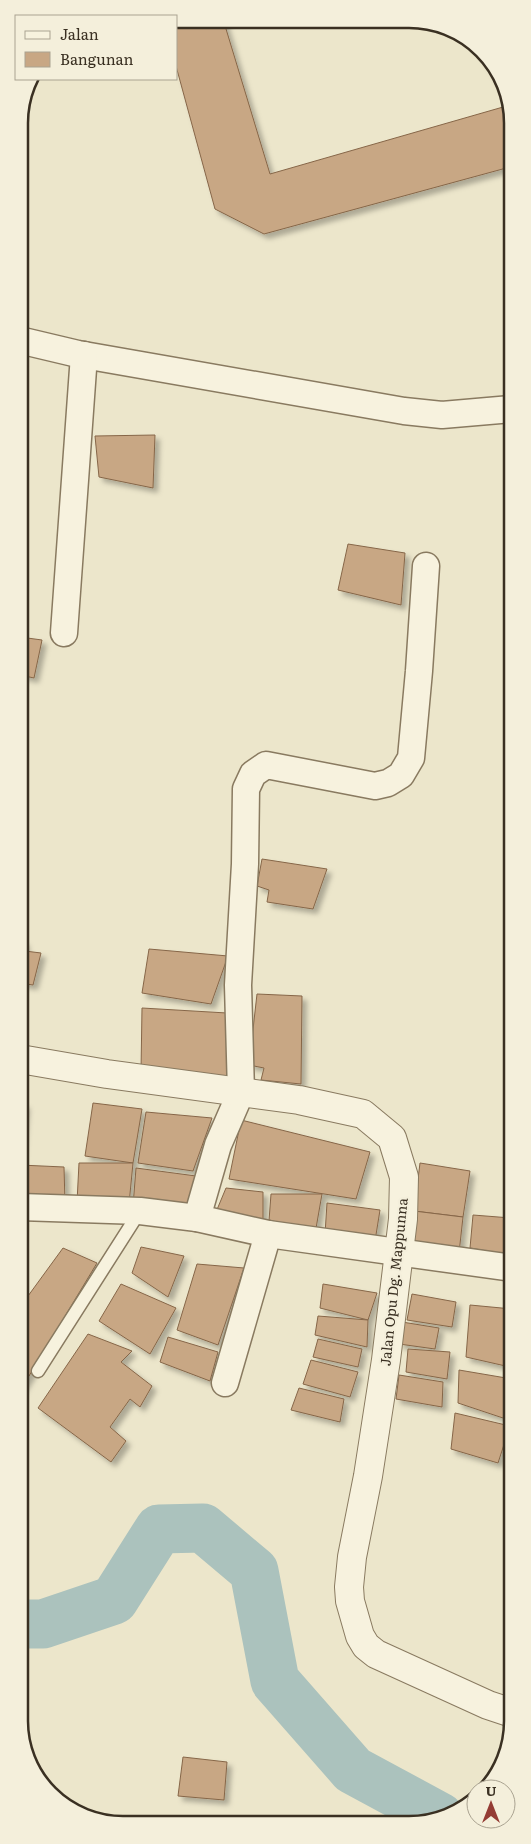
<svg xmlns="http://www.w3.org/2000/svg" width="531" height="1844" font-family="Literata,serif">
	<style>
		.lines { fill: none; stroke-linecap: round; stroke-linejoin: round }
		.river { stroke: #abc2bd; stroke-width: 49 }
		.building { fill: #c8a784; stroke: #866648; filter: url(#shadow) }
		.service-casing { stroke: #897a60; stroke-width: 15 }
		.minor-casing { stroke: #897a60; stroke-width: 29 }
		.tertiary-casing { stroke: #897a60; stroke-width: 30 }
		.service { stroke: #f7f2de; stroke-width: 12 }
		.minor { stroke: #f7f2de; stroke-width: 26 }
		.tertiary { stroke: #f7f2de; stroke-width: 28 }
		.labels { text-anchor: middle; stroke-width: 4.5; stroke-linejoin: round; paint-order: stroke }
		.street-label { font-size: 14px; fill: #3a3022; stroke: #f4efdb }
		.rim { fill: none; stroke: #3a3022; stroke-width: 2.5 }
	</style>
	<defs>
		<filter id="shadow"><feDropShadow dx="4.5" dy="4.5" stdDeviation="2.5" flood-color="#0004"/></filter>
	</defs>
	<rect width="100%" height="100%" fill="#ece6cb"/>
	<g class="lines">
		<polyline class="river" points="21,1624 43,1624 114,1600 159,1529 203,1528 254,1571 275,1681 353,1770 440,1817"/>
	</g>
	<g class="building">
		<polygon points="176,19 223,19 270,174 510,105 474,45 482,49 510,103 510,167 264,234 215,209 176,66"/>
		<polygon points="155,435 153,488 99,477 95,436"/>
		<polygon points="348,544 405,553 401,605 338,590"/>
		<polygon points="20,637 42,640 34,678 20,675"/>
		<polygon points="262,859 327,869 313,909 267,902 269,890 257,886"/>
		<polygon points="20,941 24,941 25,951 41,953 33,985 20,983"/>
		<polygon points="149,949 228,956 211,1004 142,993"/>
		<polygon points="257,994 302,996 301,1084 261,1080 264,1068 249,1065"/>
		<polygon points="142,1008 227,1013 228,1082 141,1071"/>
		<polygon points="93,1103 142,1109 133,1163 85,1156"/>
		<polygon points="20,1104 25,1104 20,1158"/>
		<polygon points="146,1112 212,1118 193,1171 138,1163"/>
		<polygon points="241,1120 370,1152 356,1199 229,1179"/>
		<polygon points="79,1163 133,1163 129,1204 77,1202"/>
		<polygon points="420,1163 470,1171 463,1217 414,1211"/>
		<polygon points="20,1165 64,1167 65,1203 20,1201"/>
		<polygon points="136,1168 196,1176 187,1211 133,1206"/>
		<polygon points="226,1188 263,1192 263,1223 216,1212"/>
		<polygon points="271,1194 322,1194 315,1234 268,1234"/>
		<polygon points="327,1203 380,1210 375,1241 325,1234"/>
		<polygon points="414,1211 463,1217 459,1253 412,1248"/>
		<polygon points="473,1215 511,1218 510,1255 470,1248"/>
		<polygon points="141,1247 184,1256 168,1297 132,1273"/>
		<polygon points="63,1248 97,1263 20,1391 20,1307"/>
		<polygon points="197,1264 244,1268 218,1345 177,1330"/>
		<polygon points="121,1284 176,1308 150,1354 99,1321"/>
		<polygon points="323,1284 377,1293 368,1320 320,1308"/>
		<polygon points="412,1294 456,1302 452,1327 407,1320"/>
		<polygon points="470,1305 512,1309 510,1367 466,1357"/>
		<polygon points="318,1316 368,1320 367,1347 315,1335"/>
		<polygon points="402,1322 439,1328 435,1349 399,1344"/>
		<polygon points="88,1334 132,1351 121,1362 152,1386 140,1407 130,1399 110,1427 126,1441 111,1462 38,1408"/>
		<polygon points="168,1337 218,1352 210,1381 160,1362"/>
		<polygon points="318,1339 362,1349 358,1367 313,1357"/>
		<polygon points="408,1349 450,1352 447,1379 406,1372"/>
		<polygon points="311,1360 358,1372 350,1397 303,1384"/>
		<polygon points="459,1370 512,1379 512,1421 458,1403"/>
		<polygon points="399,1375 443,1382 442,1407 396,1399"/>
		<polygon points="299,1388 344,1399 340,1422 291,1410"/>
		<polygon points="455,1413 510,1426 498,1463 451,1449"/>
		<polygon points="183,1757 227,1762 224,1800 178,1796"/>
	</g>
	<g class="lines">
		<defs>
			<polyline id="service" points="38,1371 140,1211"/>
			<g id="minor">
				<polyline points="19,340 78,354 404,411 442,415 511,409"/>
				<polyline points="64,633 84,355"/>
				<polyline points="20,1207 140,1211 197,1218 268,1234 512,1268"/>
				<polyline points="197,1218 218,1145 241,1092 238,985 245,864 246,789 253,774 266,765 375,786 388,783 401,775 411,758 419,671 426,566"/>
				<polyline points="225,1383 268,1234"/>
			</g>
			<polyline id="tertiary" points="20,1059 107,1074 299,1100 363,1114 392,1138 404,1177 403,1219 386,1360 368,1476 352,1557 349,1587 350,1601 360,1636 366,1646 376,1654 488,1705 512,1713"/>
		</defs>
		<use href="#service" class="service-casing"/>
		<use href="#minor" class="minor-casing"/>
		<use href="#tertiary" class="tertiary-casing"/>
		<use href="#service" class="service"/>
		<use href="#minor" class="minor"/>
		<use href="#tertiary" class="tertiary"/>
	</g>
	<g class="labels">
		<g class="street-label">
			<text transform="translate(394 1282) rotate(-84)" y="5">Jalan Opu Dg. Mappunna</text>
		</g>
	</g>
	<path d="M0 0H531V1844H0ZM123 28H409A95 95 0 0 1 504 123V1721A95 95 0 0 1 409 1816H123A95 95 0 0 1 28 1721V123A95 95 0 0 1 123 28Z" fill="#f4efdb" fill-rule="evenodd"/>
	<path class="rim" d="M123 28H409A95 95 0 0 1 504 123V1721A95 95 0 0 1 409 1816H123A95 95 0 0 1 28 1721V123A95 95 0 0 1 123 28Z"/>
	<rect x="15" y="15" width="162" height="65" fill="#f4efdb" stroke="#aaa391"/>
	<rect x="25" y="31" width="25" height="8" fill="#f7f2de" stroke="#aaa391"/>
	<text x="60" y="40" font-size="15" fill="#3a3022">Jalan</text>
	<rect x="25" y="52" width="25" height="15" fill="#c8a784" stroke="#aaa391"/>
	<text x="60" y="65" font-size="15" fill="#3a3022">Bangunan</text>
	<g transform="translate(491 1804)"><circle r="24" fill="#f4efdb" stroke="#aaa391"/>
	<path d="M0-4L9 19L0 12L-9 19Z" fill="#943c34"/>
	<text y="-8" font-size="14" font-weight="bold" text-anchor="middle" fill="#3a3022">U</text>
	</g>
</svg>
